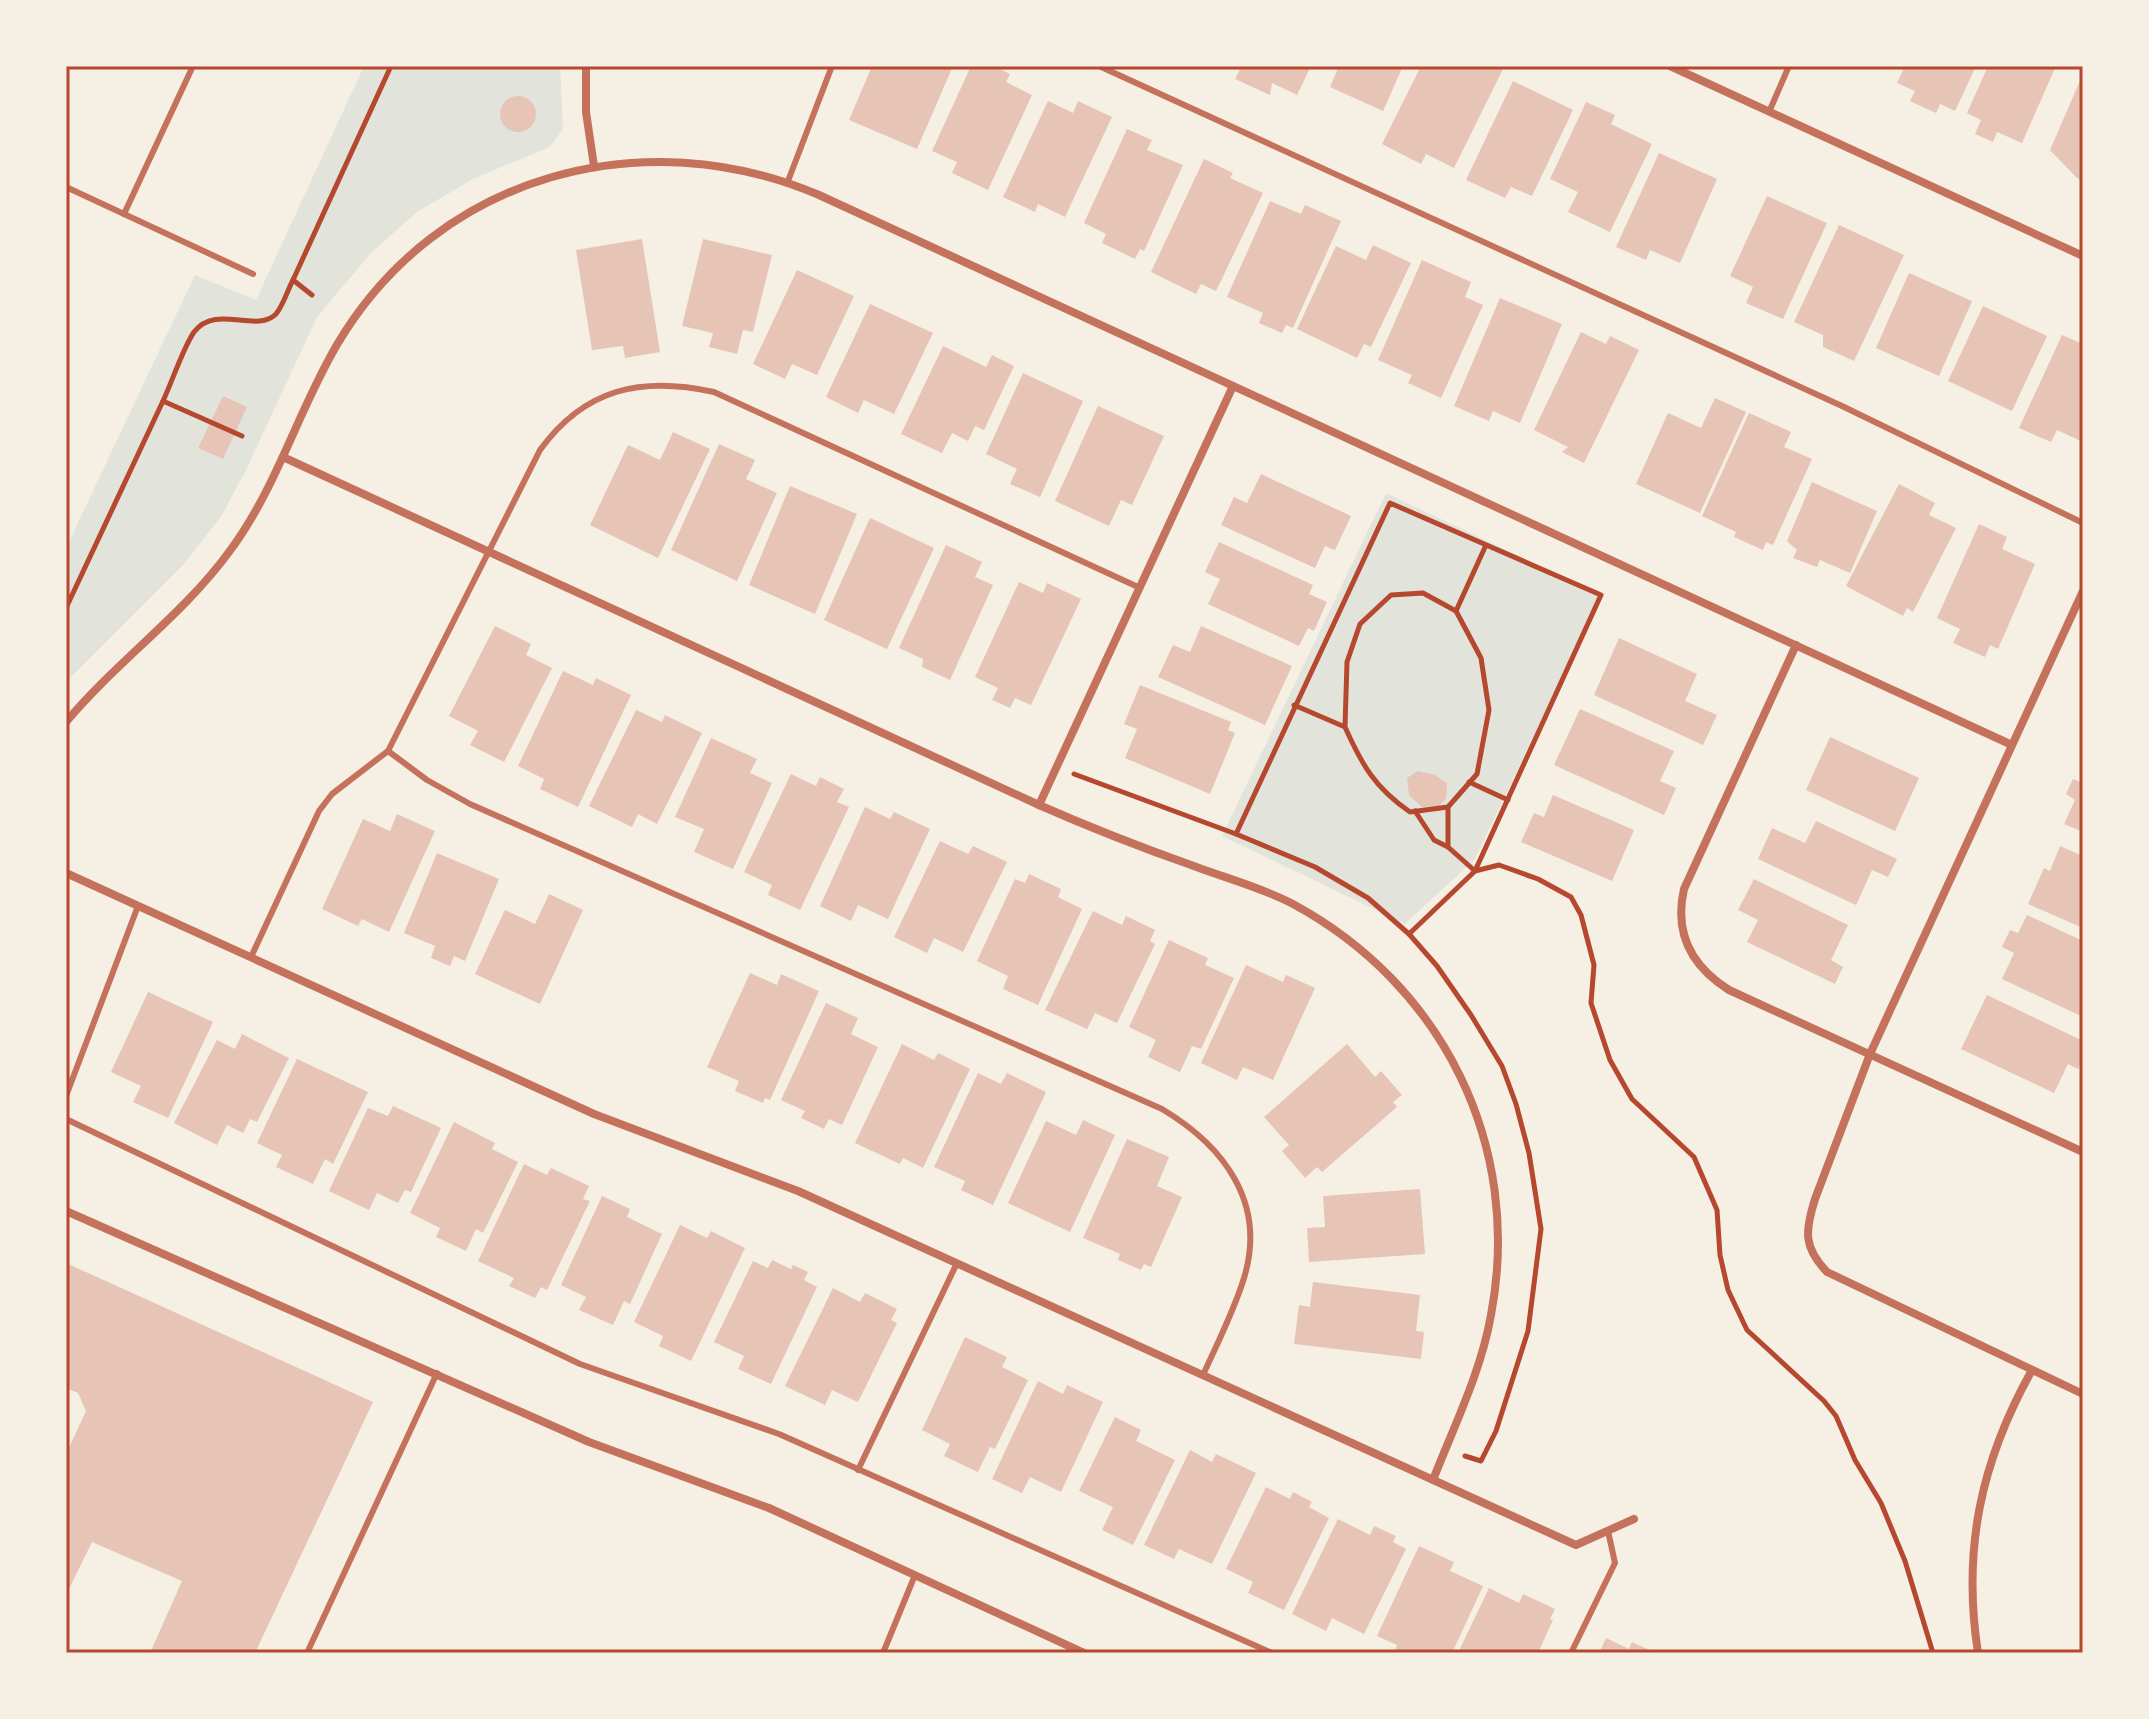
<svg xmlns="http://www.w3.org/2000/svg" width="2149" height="1719" font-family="'Alegreya Sans',sans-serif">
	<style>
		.green { fill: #e2e4dc }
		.building { fill: #e6c5b7 }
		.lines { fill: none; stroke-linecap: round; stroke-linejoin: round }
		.path { stroke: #b5482f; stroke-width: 5 }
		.service { stroke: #c5725c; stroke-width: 6 }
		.minor { stroke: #c5725c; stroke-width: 8 }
		.neatline { fill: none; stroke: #b5482f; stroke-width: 3 }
	</style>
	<rect width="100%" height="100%" fill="#f6efe4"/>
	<g class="green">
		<polygon points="364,66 560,66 563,129 550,147 473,179 417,212 372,252 317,317 246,470 222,515 185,563 66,682 66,548 195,275 256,300"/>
		<polygon points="1386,493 1601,595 1475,859 1405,924 1222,836"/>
	</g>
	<g class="building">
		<polygon points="872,66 953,66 917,149 849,120"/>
		<polygon points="971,66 994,66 1010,74 1006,82 1032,95 988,190 952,173 957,162 932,151"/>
		<polygon points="1242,66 1311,66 1297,95 1272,83 1270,95 1235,79"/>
		<polygon points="1339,66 1403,66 1383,111 1330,87"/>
		<polygon points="1421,66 1504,67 1454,168 1426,154 1421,164 1382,144"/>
		<polygon points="1905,66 1976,66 1955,111 1940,104 1936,113 1910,101 1915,91 1897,83"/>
		<polygon points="1988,66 2056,66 2022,143 1997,132 1993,142 1975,134 1981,120 1967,113"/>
		<polygon points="2083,74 2083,181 2077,178 2050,150"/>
		<polygon points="1513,81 1573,110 1532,196 1511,187 1505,198 1466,180"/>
		<circle cx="518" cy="114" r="18"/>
		<polygon points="1048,101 1073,113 1078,101 1112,117 1065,217 1038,204 1035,212 1003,197"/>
		<polygon points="1586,102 1615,115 1611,124 1652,144 1610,232 1568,212 1578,192 1550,179"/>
		<polygon points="1127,129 1152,140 1147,150 1183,165 1144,251 1140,249 1135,259 1102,243 1106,234 1084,223"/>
		<polygon points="1659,153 1717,179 1680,263 1650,250 1646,260 1616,247"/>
		<polygon points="1204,159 1233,173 1230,178 1263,193 1216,291 1201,284 1196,294 1151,272"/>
		<polygon points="1767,196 1827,223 1783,319 1746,303 1753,287 1730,276"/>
		<polygon points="1270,201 1301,214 1305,205 1341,221 1293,328 1286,325 1282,333 1259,323 1263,313 1227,297"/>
		<polygon points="1839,225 1904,255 1854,361 1823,347 1823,335 1794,322"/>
		<polygon points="642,239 660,352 625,358 623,346 592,350 576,250"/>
		<polygon points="703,239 772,255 753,332 743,330 737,354 709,347 713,333 682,326"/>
		<polygon points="1373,245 1411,263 1371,347 1364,344 1357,358 1297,329 1336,246 1366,260"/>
		<polygon points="1422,260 1471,282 1465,297 1483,305 1441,398 1408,383 1412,375 1378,360"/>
		<polygon points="797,270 854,296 817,375 792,364 785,379 753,364"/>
		<polygon points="1909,273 1972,301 1939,376 1876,348"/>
		<polygon points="1500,298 1562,324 1520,423 1493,411 1489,421 1454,406"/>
		<polygon points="870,304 933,333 894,414 864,400 858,413 826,397"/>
		<polygon points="1983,306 2047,336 2012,411 1948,381"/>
		<polygon points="1581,332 1606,344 1610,336 1639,350 1584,463 1562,452 1568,447 1534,430"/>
		<polygon points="2062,335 2083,344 2083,442 2057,430 2051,442 2019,428"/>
		<polygon points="943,346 986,367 992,355 1014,366 984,430 975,426 968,441 952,433 942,453 901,434"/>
		<polygon points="1023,373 1083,401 1040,497 1010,484 1017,469 986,454"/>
		<polygon points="223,396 247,407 223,459 198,448"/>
		<polygon points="1715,398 1746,412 1700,513 1636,484 1668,413 1701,428"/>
		<polygon points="1098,406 1164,436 1132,505 1121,500 1109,526 1055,501"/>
		<polygon points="1749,413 1791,432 1784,447 1812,459 1773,545 1766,542 1763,550 1734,537 1736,532 1702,516"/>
		<polygon points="673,432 710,449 658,558 590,525 628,445 660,460"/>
		<polygon points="719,444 755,460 746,479 777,493 737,581 671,550"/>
		<polygon points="1261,474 1351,516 1335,550 1325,546 1315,568 1221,525 1234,497 1247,503"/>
		<polygon points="1812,482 1877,511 1850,573 1820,560 1817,567 1793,558 1797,550 1787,541"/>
		<polygon points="1899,484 1935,503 1929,515 1956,528 1913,612 1907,608 1903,616 1846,586"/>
		<polygon points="790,486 857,514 815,614 749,585"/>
		<polygon points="870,518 934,548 887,649 824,620"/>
		<polygon points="1979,524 2007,537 2002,549 2035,564 1998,649 1990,645 1985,657 1953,643 1960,629 1937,618"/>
		<polygon points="1219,542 1313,585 1309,594 1327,602 1314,631 1308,628 1299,646 1208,604 1220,579 1205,572"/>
		<polygon points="946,545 982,562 975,577 993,585 950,680 922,667 923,659 899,648"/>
		<polygon points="1019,582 1043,593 1047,583 1081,599 1031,705 1015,698 1010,708 992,700 998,688 975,677"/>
		<polygon points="495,626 531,644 526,655 552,668 504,762 470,745 478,731 449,716"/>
		<polygon points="1201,626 1292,666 1265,725 1158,677 1173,645 1190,652"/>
		<polygon points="1619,638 1697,674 1685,701 1717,715 1703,745 1594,695"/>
		<polygon points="563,671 593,685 596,678 631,695 578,807 540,789 544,779 518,766"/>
		<polygon points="1140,685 1231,722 1228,730 1235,733 1210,794 1125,758 1137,729 1124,724"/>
		<polygon points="1580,709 1674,751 1660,781 1676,788 1664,815 1554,765"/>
		<polygon points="636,710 662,722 665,715 702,733 657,824 638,814 632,827 589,806"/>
		<polygon points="1830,737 1919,778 1895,831 1806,790"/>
		<polygon points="711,738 757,759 750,773 772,783 733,869 694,852 704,829 675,817"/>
		<polygon points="1418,771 1435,775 1447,783 1446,798 1439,806 1422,807 1409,795 1407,778"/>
		<polygon points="791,774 816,786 820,777 844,789 837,802 849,807 800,910 768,895 772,885 744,872"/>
		<polygon points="2073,779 2083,783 2083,832 2064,824 2075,800 2066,794"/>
		<polygon points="1553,795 1634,830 1612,881 1521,842 1534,813 1544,817"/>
		<polygon points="865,807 890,819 894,812 930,829 888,919 858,905 851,921 820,906"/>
		<polygon points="397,814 435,831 389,932 362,919 358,926 322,909 363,819 390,831"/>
		<polygon points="1816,821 1897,859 1888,877 1872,870 1856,905 1758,859 1772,828 1805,843"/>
		<polygon points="940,841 968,854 973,846 1007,862 963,952 934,938 927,953 894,937"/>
		<polygon points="2060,846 2083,856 2083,928 2028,904 2044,868 2050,871"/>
		<polygon points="437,853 499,879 465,961 454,956 450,966 431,958 435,946 404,933"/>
		<polygon points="1029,874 1061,889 1058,897 1082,909 1038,1005 1003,989 1008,976 977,961 1015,879 1025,883"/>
		<polygon points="1754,879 1848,925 1831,960 1843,967 1835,984 1747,942 1758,920 1738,910"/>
		<polygon points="549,894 583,910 540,1004 475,974 505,910 535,924"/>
		<polygon points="1093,911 1122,925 1126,916 1155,930 1150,941 1155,944 1117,1023 1095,1013 1087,1029 1045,1010"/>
		<polygon points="2027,915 2083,941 2083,1017 2002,979 2014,953 2002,947 2010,930 2018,933"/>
		<polygon points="1169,940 1208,958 1205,965 1234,978 1201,1049 1192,1046 1180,1072 1148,1057 1156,1040 1129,1027"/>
		<polygon points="1246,965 1283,982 1286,975 1315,988 1273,1080 1243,1067 1237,1080 1201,1063"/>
		<polygon points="750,973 777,985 781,974 819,991 770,1100 765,1098 763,1103 735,1091 739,1081 707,1067"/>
		<polygon points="148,992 213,1022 168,1118 133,1102 141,1086 111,1072"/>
		<polygon points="1987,995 2083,1041 2083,1058 2078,1069 2068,1064 2054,1093 1961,1049"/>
		<polygon points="826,1003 858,1018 851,1034 878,1047 842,1125 829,1119 824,1129 801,1118 805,1111 781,1100"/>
		<polygon points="242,1034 289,1058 257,1122 250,1119 243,1133 227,1125 217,1145 174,1123 217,1040 235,1049"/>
		<polygon points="902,1044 934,1060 938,1053 970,1069 923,1168 903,1158 900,1164 855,1143"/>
		<polygon points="1347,1044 1375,1077 1381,1071 1402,1095 1393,1102 1397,1107 1322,1172 1317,1167 1305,1178 1282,1151 1289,1145 1264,1117"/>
		<polygon points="297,1059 368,1092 333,1164 325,1159 313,1184 276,1167 282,1155 257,1143"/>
		<polygon points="978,1073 1001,1084 1007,1073 1046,1092 993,1205 961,1190 965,1181 934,1167"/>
		<polygon points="393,1106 441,1128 411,1192 405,1190 398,1203 377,1193 369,1210 329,1191 368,1108 388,1116"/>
		<polygon points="1083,1120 1115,1135 1070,1232 1008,1203 1046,1121 1076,1135"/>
		<polygon points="454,1122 495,1143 492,1149 518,1162 483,1233 476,1229 466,1251 436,1237 440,1228 410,1213"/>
		<polygon points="1127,1139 1169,1157 1157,1186 1182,1197 1151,1267 1144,1264 1141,1270 1118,1260 1120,1254 1083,1238"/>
		<polygon points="524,1164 547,1175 551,1168 589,1186 583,1199 590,1201 547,1290 541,1287 535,1298 509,1286 514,1278 478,1261"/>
		<polygon points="1420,1189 1425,1254 1309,1262 1307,1228 1325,1227 1323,1196"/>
		<polygon points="602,1196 630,1209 627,1217 662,1234 630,1304 624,1301 613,1325 579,1310 586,1297 561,1285"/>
		<polygon points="680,1225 707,1238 711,1231 745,1248 691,1361 659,1346 663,1336 634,1322"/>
		<polygon points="772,1260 791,1269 793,1265 808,1272 804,1280 817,1287 771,1384 738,1369 744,1356 714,1342 753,1261 768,1268"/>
		<polygon points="66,1263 373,1402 255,1653 150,1653 182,1581 92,1542 66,1595 66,1454 86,1411 78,1393 66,1388"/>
		<polygon points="1313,1282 1420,1295 1416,1331 1424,1332 1421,1359 1294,1344 1299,1305 1310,1307"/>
		<polygon points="833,1288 860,1302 865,1293 897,1309 891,1320 897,1323 858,1402 832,1390 825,1405 785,1386"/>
		<polygon points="965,1337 1007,1357 1002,1367 1028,1380 995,1449 990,1447 978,1472 944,1456 950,1444 922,1430"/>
		<polygon points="1038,1381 1063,1394 1067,1385 1103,1402 1061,1492 1030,1477 1022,1493 992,1479"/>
		<polygon points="1115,1417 1141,1430 1136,1441 1175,1460 1133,1545 1102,1530 1113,1507 1079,1491"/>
		<polygon points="1190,1450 1212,1462 1216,1454 1256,1473 1212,1564 1179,1549 1174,1559 1144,1545"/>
		<polygon points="1266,1487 1290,1499 1293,1492 1312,1502 1309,1507 1329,1518 1284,1610 1248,1593 1253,1582 1226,1569"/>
		<polygon points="1338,1519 1370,1535 1374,1526 1396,1536 1393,1542 1406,1549 1364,1634 1332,1618 1326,1631 1292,1614"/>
		<polygon points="1419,1546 1454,1562 1450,1571 1483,1586 1452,1653 1394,1653 1397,1645 1377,1636"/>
		<polygon points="1489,1588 1519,1603 1523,1594 1555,1609 1550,1619 1553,1620 1538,1653 1458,1653"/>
		<polygon points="1606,1638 1629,1649 1632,1642 1656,1653 1599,1653"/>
	</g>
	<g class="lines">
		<g class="path">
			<polyline points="293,280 391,66"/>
			<path d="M163,401C172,382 183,348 194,332C216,303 256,334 276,314C283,306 288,289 293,280L312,295"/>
			<polyline points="66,608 163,401 242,436"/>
			<polyline points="1456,611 1486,545"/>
			<path d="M1294,705L1345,727L1347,662L1360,624L1391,595L1423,593L1456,611L1481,658L1489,710L1477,774L1448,807L1410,812C1375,788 1362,765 1345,727"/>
			<polyline points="1074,774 1236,834 1315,867 1368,898 1409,934 1437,966 1471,1015 1502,1066 1516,1104 1529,1153 1541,1229 1528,1331 1496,1431 1481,1461 1465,1456"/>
			<polyline points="1469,782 1508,800"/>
			<polyline points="1448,807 1448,847 1475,871 1499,865 1538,879 1571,897 1581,915 1594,965 1591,1003 1610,1060 1632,1099 1694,1157 1717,1210 1720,1255 1728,1290 1747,1330 1824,1401 1836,1416 1855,1460 1881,1503 1905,1561 1933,1653"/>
			<polyline points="1415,811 1434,840 1448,847"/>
			<polyline points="1236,834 1390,503 1601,595 1475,871 1409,934"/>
		</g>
		<g class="service">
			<polyline points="1099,66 1842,406 2083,523"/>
			<polyline points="1769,112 1789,66"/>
			<polyline points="788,181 832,66"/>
			<polyline points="66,187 253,274"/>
			<polyline points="124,214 193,66"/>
			<path d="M388,751L427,780L470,804L1162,1109C1224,1146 1267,1203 1244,1278C1234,1311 1217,1344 1203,1375"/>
			<path d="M251,957L319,811L332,794L388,751L540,450C585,388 642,376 714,392L1138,587"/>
			<polyline points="66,1096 138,906"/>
			<polyline points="66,1119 580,1364 779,1434 1272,1653"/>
			<polyline points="858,1470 957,1263"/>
			<polyline points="307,1653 437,1373"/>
			<polyline points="883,1653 915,1575"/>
			<polyline points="1571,1653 1615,1563 1608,1531"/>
		</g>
		<g class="minor">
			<polyline points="586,66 586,112 594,166"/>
			<polyline points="1670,66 2083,256"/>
			<path d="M283,457L1039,805C1089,827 1140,847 1191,865C1225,878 1261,887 1293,904C1443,985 1523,1146 1491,1315C1481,1372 1454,1426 1433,1480"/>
			<path d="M2083,591L1870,1054L1815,1199C1805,1231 1803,1247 1827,1272L2083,1394"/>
			<path d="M1796,645L1684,889C1674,933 1691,966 1729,990L2083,1152"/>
			<path d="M66,722C116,662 183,615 229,552C277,488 298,410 338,343C439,174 643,120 819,195L2012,745"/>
			<polyline points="1039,805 1233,386"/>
			<polyline points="66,873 594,1114 798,1191 1576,1545 1634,1519"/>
			<polyline points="66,1211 589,1442 769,1508 1084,1653"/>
			<path d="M1978,1653C1962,1549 1981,1461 2032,1370"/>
		</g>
	</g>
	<rect width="2149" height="1719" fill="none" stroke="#f6efe4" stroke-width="136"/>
	<rect x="68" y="68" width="2013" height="1583" class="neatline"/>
</svg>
